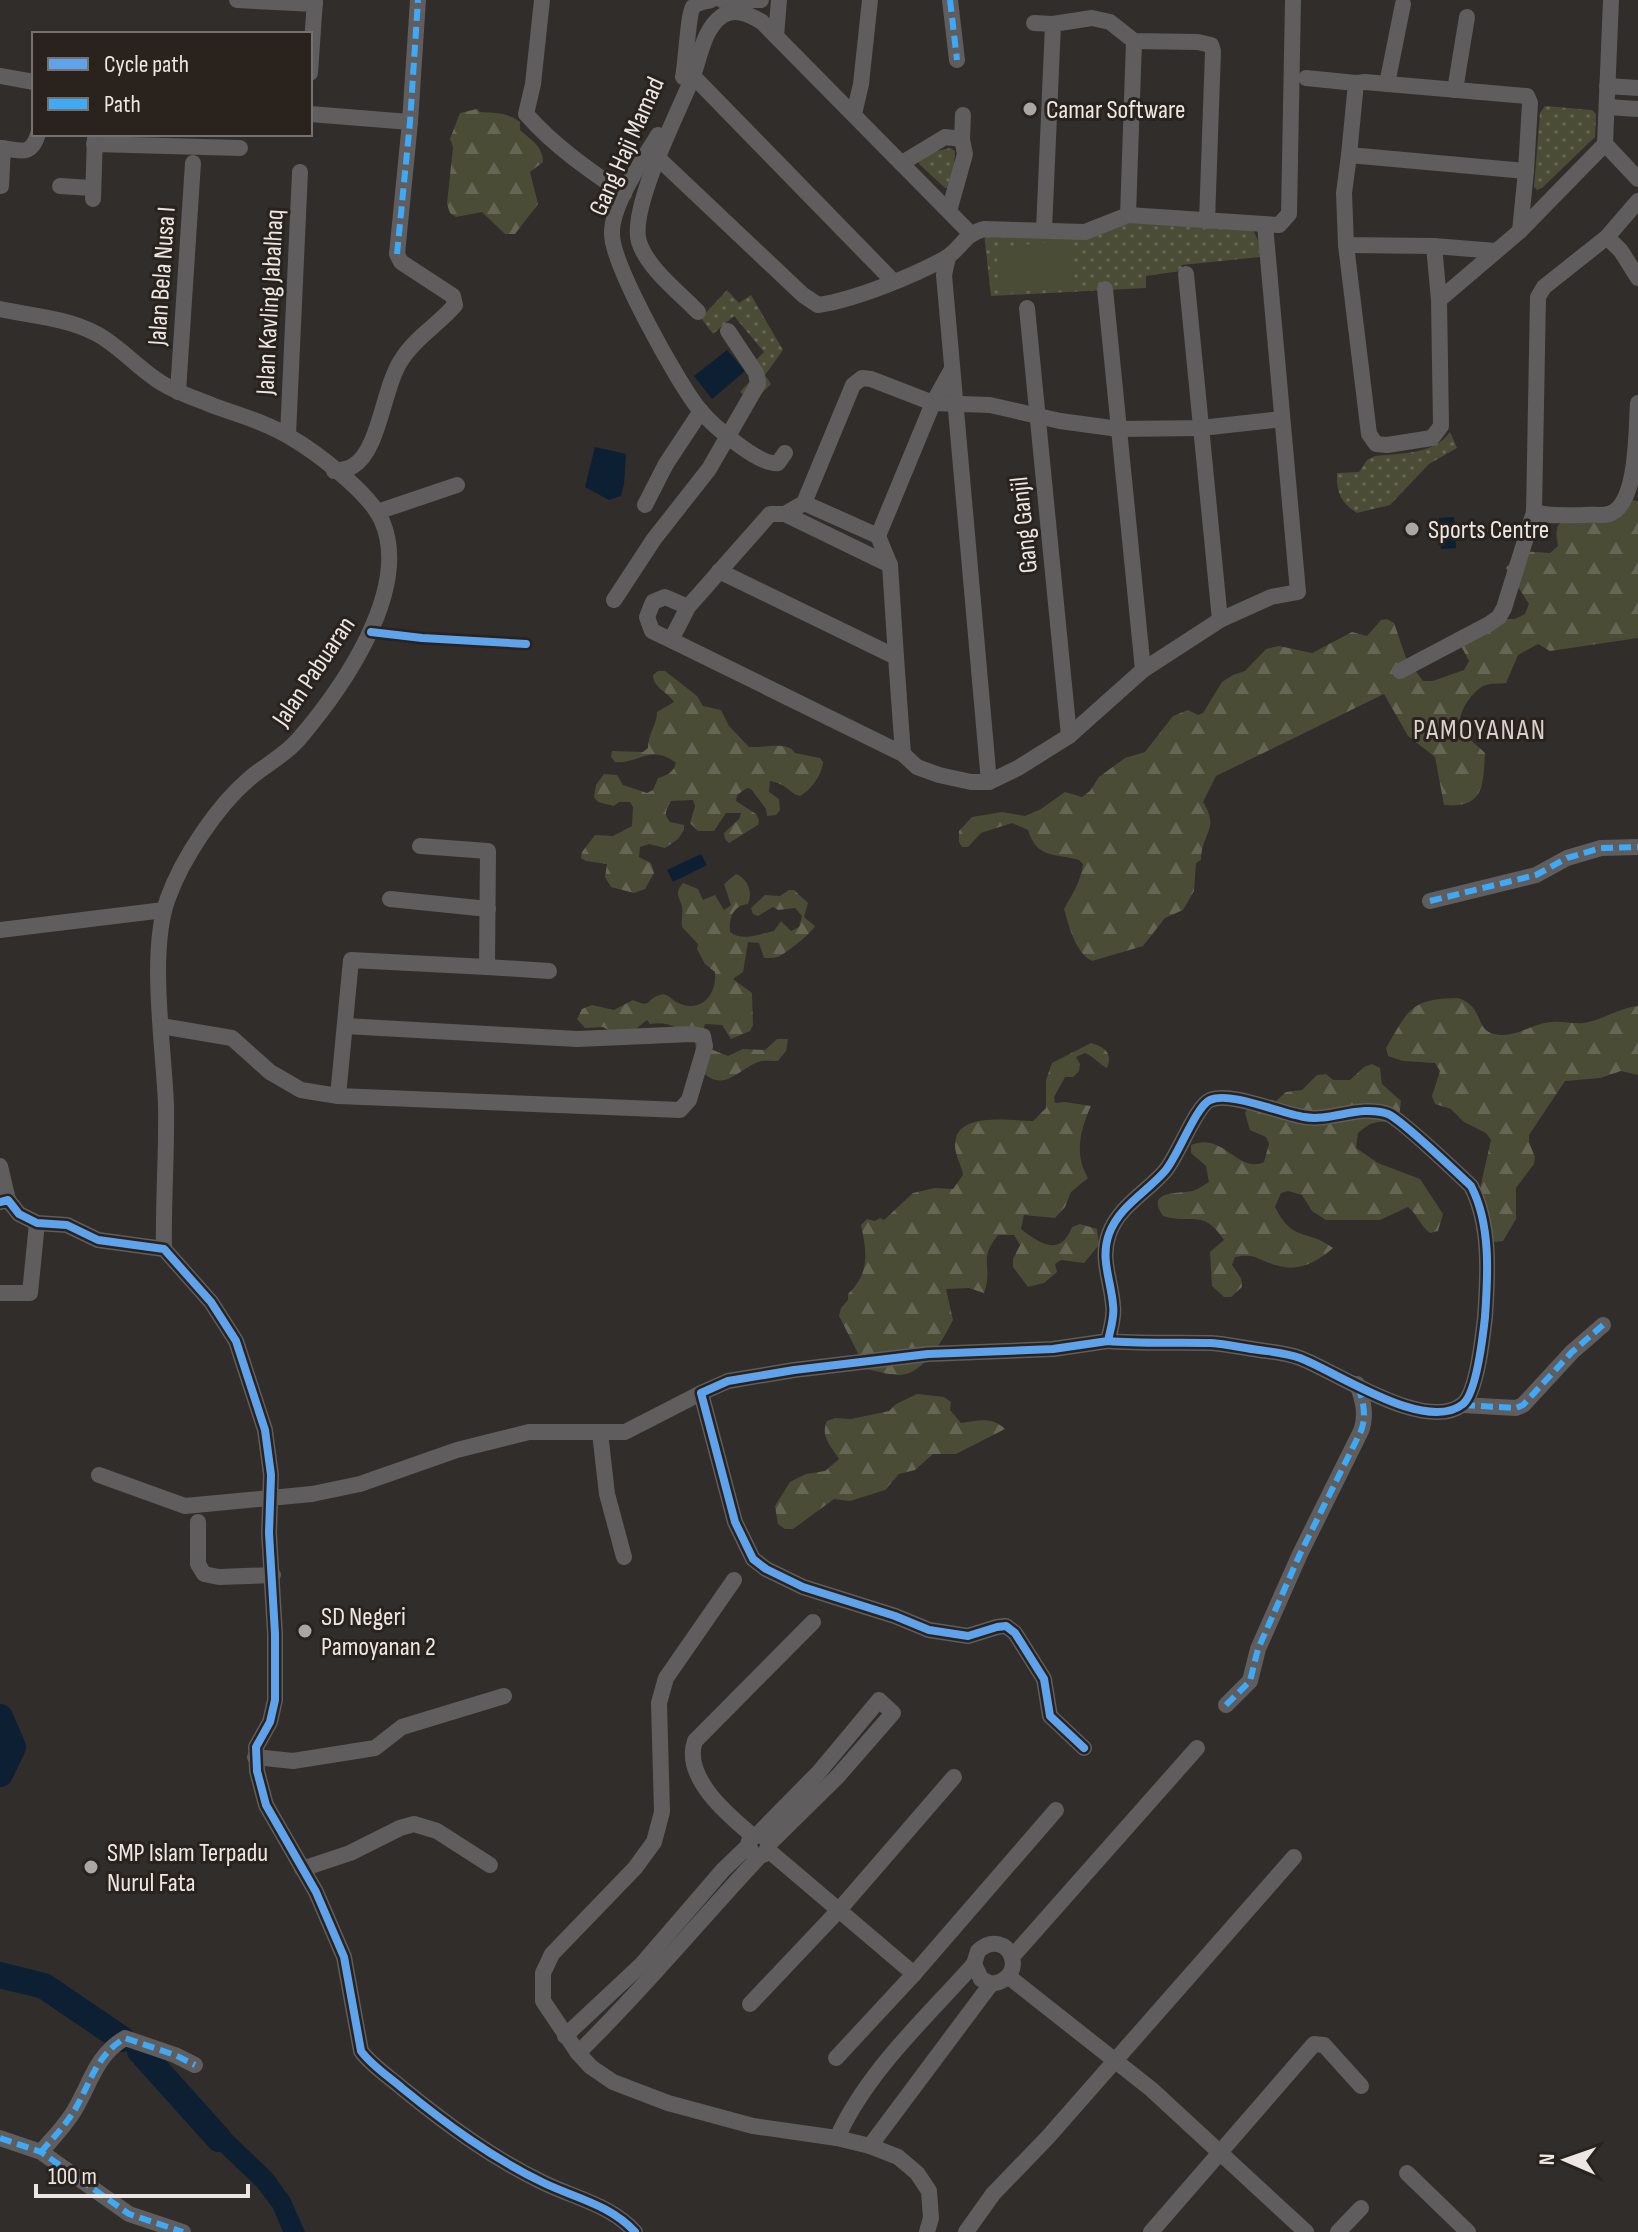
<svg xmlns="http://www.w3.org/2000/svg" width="1638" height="2232" font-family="'Sofia Sans Condensed',sans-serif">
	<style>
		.grass { fill: url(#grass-dots) }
		.forest { fill: url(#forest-firs) }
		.garden { fill: #4b4c36 }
		.water { fill: #0d1f33 }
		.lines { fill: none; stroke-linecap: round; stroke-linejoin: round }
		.river { stroke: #0d1f33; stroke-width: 26 }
		.minor { stroke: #5f5d5d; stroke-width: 16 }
		.quiet { stroke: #3fa9f5; stroke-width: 6; stroke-dasharray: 12 6; stroke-linecap: butt }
		.cycleway-casing { stroke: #29221d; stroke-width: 13 }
		.cycleway { stroke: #60a3ed; stroke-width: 8 }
		.poi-dot { fill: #aaa6a3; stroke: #29221d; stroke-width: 3 }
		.labels { text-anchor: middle; stroke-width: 6; stroke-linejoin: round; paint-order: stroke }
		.poi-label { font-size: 26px; fill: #ece7e4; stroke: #29221d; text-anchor: start }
		.street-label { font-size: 26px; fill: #ece7e4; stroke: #29221d }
		.neighbourhood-label { font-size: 28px; letter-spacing: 2px; fill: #d9d0c9; stroke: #29221d }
	</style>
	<defs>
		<pattern id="grass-dots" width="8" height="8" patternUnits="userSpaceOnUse" patternTransform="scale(2)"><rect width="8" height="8" fill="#4b4c36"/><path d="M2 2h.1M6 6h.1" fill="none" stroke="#656653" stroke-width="1.8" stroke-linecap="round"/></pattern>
		<pattern id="forest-firs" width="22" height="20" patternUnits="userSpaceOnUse" patternTransform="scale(2)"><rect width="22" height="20" fill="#4b4c36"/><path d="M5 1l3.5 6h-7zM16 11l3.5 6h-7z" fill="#656653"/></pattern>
	</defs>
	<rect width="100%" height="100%" fill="#302d2a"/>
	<g class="grass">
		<polygon points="1545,106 1592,110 1596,114 1595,137 1542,188 1537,190 1534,187 1540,113"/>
		<polygon points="950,148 955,151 952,189 945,188 919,164 918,158 919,155"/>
		<polygon points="1138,220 1253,230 1259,242 1260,257 1182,265 1181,271 1146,276 1146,288 991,296 984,233 1093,232"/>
		<polygon points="727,290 739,303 751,295 783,350 765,375 771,384 753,402 740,392 762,368 756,360 764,352 734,316 713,334 701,318"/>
		<path d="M1450,432L1457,448L1429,464L1390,505L1357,513C1341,503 1336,492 1337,473L1359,472L1367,460L1375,456C1400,453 1434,455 1450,432Z"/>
	</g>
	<g class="forest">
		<path d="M477,109L480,112C495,113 507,112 520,122V130C531,140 543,146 543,162L530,172L538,204L515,234H505L482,212L456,217L450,213L447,204L453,147L450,139L460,113Z"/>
		<path d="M1631,500L1638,501V638L1550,651L1538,644L1518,655L1506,683C1500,684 1491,683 1486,685C1473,689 1455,715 1461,729C1466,737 1478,746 1485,753C1483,784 1485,809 1444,805L1435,757L1408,736L1384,694L1216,776L1203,802C1220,829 1202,832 1201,860L1196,863L1194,891L1183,910L1165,918L1143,946L1092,961C1075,952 1069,926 1064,909C1072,894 1081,882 1083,864L1079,860C1054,853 1037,859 1028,830L1012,823L981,833L968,847H962L959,842V831L972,817L1002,812L1025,816L1041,809L1065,792L1082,797L1090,791L1099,777L1125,758L1145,752L1173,716L1188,710L1198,715L1203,713L1222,682L1233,675L1245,671L1266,649L1279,646L1312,653L1352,632L1367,636L1381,620L1387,619L1394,623L1406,658L1423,681H1433L1464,670L1469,661L1459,642L1505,619H1515L1525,614L1529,604L1506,568L1519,551L1550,553L1558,546C1557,539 1555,533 1558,526C1565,514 1615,505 1631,500Z"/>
		<path d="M658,671H665L697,696L703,706L721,710L729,726L749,747C764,748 788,741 795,753L820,758L823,762C822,775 811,790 800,796C788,793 788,784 770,781L769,792L779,799L780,810L776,815L767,816L766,809L751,789L747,788L737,795L736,801L756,814L759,820L758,825L729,843L725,839L724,833L739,819L741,813H726L714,831H698L690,823L695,806L693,800L671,801C666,810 663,814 670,822L684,825V830L678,839L665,848L649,844L640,847L639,857L651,863L654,873L645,889L634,893L611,887L605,877L607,864L586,861L581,858L582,852L595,835L613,836L632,826L633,807L630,802H619L614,806L598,802L594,797L596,785L604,774L617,775L623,785L647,793L653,790L658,778C667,775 673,773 676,763C651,743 637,765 615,762L611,757L612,751L643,752L648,748C648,733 657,725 657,712L674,702C667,691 653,688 653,675Z"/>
		<path d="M736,874C748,879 753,892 748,904C732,906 729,919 730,932C742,942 760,934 774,931L781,921L791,931L799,927L802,916L795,908L778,910L773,907L758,916L753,914L751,908L765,895L780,896L789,890H794L808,903L804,917L815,926C813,932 785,954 778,957C775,958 767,958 764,958L759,943L748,942L743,972L733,979L752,993L753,1025L750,1031L731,1039L722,1025L705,1024L702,1036L708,1048L728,1056L743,1049L765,1050L777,1039H788L786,1051L778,1061C772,1061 763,1060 758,1062C735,1071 724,1095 698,1068L695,1041C679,1029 670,1021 650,1024L647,1020L637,1028L635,1040L629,1041L603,1027L585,1028L577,1019L582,1009L592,1005L614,1010L633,1000C653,1009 645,999 660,995C668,993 671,999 676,1002C701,1015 717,995 715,972L705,964L697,949L698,944L682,927C681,921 683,912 682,907C679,895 674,894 683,883L698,889L703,900L715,895L724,910L731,905L724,884Z"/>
		<path d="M1458,998C1483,1006 1476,1028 1491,1033C1513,1041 1531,1023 1552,1022C1563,1021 1573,1024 1584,1023C1602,1020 1619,1008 1638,1006V1075L1621,1071L1600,1078L1565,1081L1529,1135V1142L1535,1157L1534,1164L1516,1188V1219L1503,1241L1495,1242L1481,1233L1479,1193L1491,1140L1486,1133L1464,1122L1451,1109L1435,1104L1432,1096L1440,1071L1435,1063L1403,1061L1388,1056L1386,1048C1409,1009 1410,999 1458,998Z"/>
		<path d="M1091,1043C1105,1047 1113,1053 1107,1068C1098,1064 1095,1057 1085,1053L1076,1057L1080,1064L1079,1071L1073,1077H1065L1054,1097L1055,1103L1065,1102L1091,1106C1080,1130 1074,1155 1088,1178L1071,1192L1065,1207L1055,1218L1024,1215L1021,1229C1039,1243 1060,1258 1072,1227L1080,1224L1097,1229L1099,1245L1084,1263L1061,1260L1055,1264L1057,1272L1044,1283L1028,1287L1013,1267V1259L1020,1245L1014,1235H998C977,1261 994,1265 984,1293L969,1288L946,1289L953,1320C944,1338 924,1375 899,1375C889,1375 877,1371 866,1369L839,1316L841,1308L848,1300V1294C870,1273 867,1253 861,1225L867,1219L875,1221L880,1218L884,1220L913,1193L935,1188L953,1189L963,1175C961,1162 952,1152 956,1138C963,1112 1013,1121 1033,1121L1046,1108V1080L1052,1063Z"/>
		<path d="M1372,1064L1380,1068L1382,1084L1401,1101L1399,1118L1393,1123C1376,1120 1371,1122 1358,1133L1356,1148L1378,1163L1420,1179L1443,1214L1438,1231L1430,1233C1420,1226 1418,1215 1408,1207L1380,1220H1326L1312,1211L1302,1195L1288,1191L1281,1193L1275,1207C1293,1243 1306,1228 1333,1248C1319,1261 1299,1272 1279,1266C1260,1262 1257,1252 1235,1257L1232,1265L1241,1278L1242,1287L1231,1297H1224L1212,1286L1210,1252L1224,1240C1202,1208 1194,1225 1163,1216C1145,1190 1178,1194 1192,1191C1197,1190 1204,1185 1209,1182L1206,1166L1191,1153V1145C1223,1131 1238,1174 1264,1162L1269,1144L1266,1137L1250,1130L1245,1113L1248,1107L1264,1112L1286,1092L1302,1090L1317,1075L1326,1074L1333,1080H1350L1364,1067Z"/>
		<path d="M917,1394L944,1397L951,1402L950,1410L961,1423C979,1421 991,1416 1005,1429L956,1454H933L915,1470L899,1474L885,1490L850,1501L834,1499L793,1529H785L778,1524L775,1506L790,1482L806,1474L825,1471L839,1459C831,1446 820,1437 827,1421L835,1418L851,1419L889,1411L896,1404Z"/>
	</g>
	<polygon class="garden" points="1069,240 1074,286 1001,294 996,248"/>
	<g class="water">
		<polygon points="727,350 745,371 712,399 694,376"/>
		<polygon points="595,447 626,454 624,484 621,496 609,500 585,487"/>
		<polygon points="1454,517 1456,548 1441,549 1439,518"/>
		<polygon points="701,854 707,865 673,882 667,870"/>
		<polygon points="202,2106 272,2173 290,2198 305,2232 283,2232 273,2208 257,2187 187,2120"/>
	</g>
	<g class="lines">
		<g class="river">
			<polyline points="0,1717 13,1747 0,1774"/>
			<polyline points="0,1975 44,1986 122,2039"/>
			<polyline points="140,2051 219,2139"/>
		</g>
		<g class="minor">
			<polyline points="237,0 315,4"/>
			<path d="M542,0L533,84L526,114C554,146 589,170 624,194"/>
			<polyline points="722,0 761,0"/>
			<polyline points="950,0 957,60"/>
			<polyline points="1034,23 1053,24 1092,18 1110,22 1134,41 1198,42 1211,45 1213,51 1207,221"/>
			<polyline points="776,36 779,0"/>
			<polyline points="310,73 315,0"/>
			<polyline points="0,76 34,82"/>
			<polyline points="693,76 893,281"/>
			<path d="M683,77C686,63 688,14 693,7C698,2 704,2 711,0"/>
			<polyline points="1306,78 1356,83"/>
			<polygon points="1365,82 1527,96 1530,103 1526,171 1349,155 1356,83"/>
			<polyline points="1387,84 1403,4"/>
			<polyline points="1607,86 1638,88"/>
			<polyline points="1455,90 1467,17"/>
			<polyline points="1607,107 1638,109"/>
			<polyline points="310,114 410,122"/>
			<polyline points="854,114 861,84 870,0"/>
			<path d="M658,135C643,160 611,205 612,234C612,265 678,383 699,409C712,425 759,466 778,463L785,453"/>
			<polyline points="962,139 963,115"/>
			<polyline points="94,144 240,148"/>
			<polyline points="1605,144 1638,179"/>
			<path d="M0,148C21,150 31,157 38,134"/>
			<polyline points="1349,155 1344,193 1346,245 1434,246 1496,251"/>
			<path d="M658,158L803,295L818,305C854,300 913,276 944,259C962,249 962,235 984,229L1085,232L1128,215L1279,225L1289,214L1293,0"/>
			<polyline points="902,163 945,137 962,139 965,154 949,211"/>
			<polyline points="1,186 3,148"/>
			<polyline points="60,186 92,188"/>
			<polyline points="93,199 95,136"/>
			<polyline points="1128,215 1134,41"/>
			<polyline points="1044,230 1053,24"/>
			<polyline points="1520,231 1605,144 1611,0"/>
			<polyline points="1607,237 1621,251 1638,278"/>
			<polyline points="1346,245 1369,434 1376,444 1387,445 1432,438 1441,426 1439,300 1434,246"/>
			<polyline points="948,257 944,275 989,782"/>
			<polyline points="1186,274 1220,620"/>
			<polyline points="1105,289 1143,670"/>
			<polyline points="1439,300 1520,231 1526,171"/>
			<polyline points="1027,308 1069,736"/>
			<path d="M0,309C33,316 67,318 97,334C119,346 136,366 157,380C174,392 195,398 214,406C239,415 267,423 290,437C316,452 370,493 382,521C412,590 341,690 298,740C284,756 265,765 249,779C217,806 182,859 168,898C148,951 164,1048 166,1105C167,1153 163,1201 164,1249"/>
			<path d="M698,312C679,292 648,269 639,242C629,209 677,115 691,81C700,60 702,30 722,16C735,7 750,15 762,22L970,233"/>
			<polyline points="178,392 193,163"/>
			<polyline points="288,435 300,172"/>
			<path d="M334,471C340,470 347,470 353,466C380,450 383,386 402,359C415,338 439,324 455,305L453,296L401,262L397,254L410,122L418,0"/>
			<polyline points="804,503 878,536 890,565"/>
			<polyline points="645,505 666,464 701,411"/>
			<polyline points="377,512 457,485"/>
			<path d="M1534,512C1550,517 1567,515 1584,515C1592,514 1602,516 1609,514C1638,505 1636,431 1638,403"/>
			<polyline points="785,514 890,565 896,657"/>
			<polyline points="878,536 933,403 952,369"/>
			<polyline points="614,600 654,539 709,469 758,384 756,373 728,331"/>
			<polyline points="688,607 665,597 653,602 647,617 652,631 671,640 688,607 770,514 785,514 804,503 853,385 862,378 871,379 933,403 990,405 1060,421 1119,429 1201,428 1282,419"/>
			<polyline points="671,640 903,754 896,657 719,571"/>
			<polyline points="1400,671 1489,624 1499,617 1504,608 1534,512 1538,297 1544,287 1607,237 1638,201"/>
			<polyline points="903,754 917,767 939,775 971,782 989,782 1018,768 1069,736 1143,670 1220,620 1271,597 1298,592 1265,225"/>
			<polyline points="390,899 488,909"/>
			<polyline points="1430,901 1536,875 1567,858 1601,848 1638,847"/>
			<polyline points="0,930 164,910"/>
			<polyline points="487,967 549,971"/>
			<polyline points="161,1026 232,1038 270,1072 301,1090 338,1096 351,960 487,967 488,851 420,846"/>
			<polyline points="338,1096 680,1110 689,1100 705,1046 703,1036 692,1034 577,1039 345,1026"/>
			<polyline points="0,1166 8,1200"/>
			<path d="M0,1202L8,1200L19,1214L37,1223L67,1225L98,1240L164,1249L211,1302L236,1341L265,1430L271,1475L269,1533L275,1634V1700L270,1722L256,1747L257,1771L266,1805L316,1892L344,1957L361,2051C371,2065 388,2076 402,2088C446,2124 492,2158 544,2183C575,2198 611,2205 635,2232"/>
			<polyline points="0,1293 30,1293 37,1223"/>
			<polyline points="1463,1405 1516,1408 1523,1405 1572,1352 1603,1325"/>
			<polyline points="600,1433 607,1494 624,1557"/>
			<polyline points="99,1475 185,1506 312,1494 360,1484 457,1450 529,1432 625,1432 701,1393"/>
			<polyline points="198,1522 198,1564 204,1574 219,1577 273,1575"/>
			<polyline points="734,1580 666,1678 659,1703 662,1812 654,1842 635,1868 552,1954 543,1973 543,2001 578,2053 591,2067 613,2082 668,2103 753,2126 837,2138 870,2146 898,2157 917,2173 929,2191 931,2218 927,2232"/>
			<path d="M1226,1705L1250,1681L1258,1649L1300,1554L1361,1431C1367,1415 1363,1400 1357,1384"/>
			<path d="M1084,1748L1050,1716L1044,1679L1015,1633L1006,1626L997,1627L968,1636L929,1630L895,1616L803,1587L766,1569L753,1559L735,1522L701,1393L728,1381L794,1370L928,1354L1053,1349L1108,1341C1110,1330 1115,1317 1113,1305C1111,1280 1100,1259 1109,1234C1119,1206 1147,1192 1165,1171C1178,1156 1196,1106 1210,1100C1230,1091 1279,1113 1304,1117C1331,1122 1360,1104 1388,1114C1402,1120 1456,1172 1471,1186C1491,1224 1488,1275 1485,1317C1483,1335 1477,1392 1463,1404C1426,1434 1337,1372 1300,1358C1287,1353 1273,1352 1259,1350C1243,1348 1227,1344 1211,1343C1176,1342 1142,1344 1108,1341"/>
			<polyline points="255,1757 293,1761 375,1748 402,1727 504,1696"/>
			<polyline points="758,1834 819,1772 879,1700 893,1713 838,1776 769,1844"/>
			<path d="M753,1836C729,1816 682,1777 695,1741L813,1622"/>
			<polyline points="768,1850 914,1974"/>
			<polyline points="302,1869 350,1853 400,1828 414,1824 437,1831 490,1865"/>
			<polyline points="1012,1957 1197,1748"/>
			<polyline points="1009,1977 1151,2089 1306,2232"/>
			<polyline points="750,2004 839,1910 954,1777"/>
			<polyline points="565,2036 642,1964 723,1870 748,1846"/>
			<path d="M578,2053C642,1991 699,1921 760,1856L765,1854L769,1844L768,1839L758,1834L749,1841L748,1846L754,1855L760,1856"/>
			<polyline points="836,2058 914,1974 1056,1810"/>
			<polyline points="0,2138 41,2152 129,2214 183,2232"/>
			<path d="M837,2138C867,2071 926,2018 974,1964"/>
			<path d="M870,2146L991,1984C1032,1978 1008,1925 978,1951L974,1964L981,1979L991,1984"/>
			<path d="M41,2152C52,2139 65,2126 74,2111C91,2083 95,2056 125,2038L175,2055L195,2065"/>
			<polyline points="1407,2173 1468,2232"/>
			<polyline points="966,2232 993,2194 1048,2137 1294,1857"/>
			<polyline points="1151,2232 1314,2044 1324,2045 1361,2086"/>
			<polyline points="1338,2232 1361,2208"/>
		</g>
		<g class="quiet">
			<polyline points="950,0 957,60"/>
			<polyline points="397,254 410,122 418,0"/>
			<polyline points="1430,901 1536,875 1567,858 1601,848 1638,847"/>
			<polyline points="1463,1405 1516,1408 1523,1405 1572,1352 1603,1325"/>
			<path d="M1226,1705L1250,1681L1258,1649L1300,1554L1361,1431C1367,1415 1363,1400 1357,1384"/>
			<polyline points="0,2138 41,2152 129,2214 183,2232"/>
			<path d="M41,2152C52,2139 65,2126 74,2111C91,2083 95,2056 125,2038L175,2055L195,2065"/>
		</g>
		<defs>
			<g id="cycleway">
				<polyline points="371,632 422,638 526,644"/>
				<path d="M0,1202L8,1200L19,1214L37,1223L67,1225L98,1240L164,1249L211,1302L236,1341L265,1430L271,1475L269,1533L275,1634V1700L270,1722L256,1747L257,1771L266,1805L316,1892L344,1957L361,2051C371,2065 388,2076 402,2088C446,2124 492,2158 544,2183C575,2198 611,2205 635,2232"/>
				<path d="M1084,1748L1050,1716L1044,1679L1015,1633L1006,1626L997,1627L968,1636L929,1630L895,1616L803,1587L766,1569L753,1559L735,1522L701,1393L728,1381L794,1370L928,1354L1053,1349L1108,1341C1110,1330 1115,1317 1113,1305C1111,1280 1100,1259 1109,1234C1119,1206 1147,1192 1165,1171C1178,1156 1196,1106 1210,1100C1230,1091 1279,1113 1304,1117C1331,1122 1360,1104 1388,1114C1402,1120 1456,1172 1471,1186C1491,1224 1488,1275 1485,1317C1483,1335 1477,1392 1463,1404C1426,1434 1337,1372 1300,1358C1287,1353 1273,1352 1259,1350C1243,1348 1227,1344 1211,1343C1176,1342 1142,1344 1108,1341"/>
			</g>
		</defs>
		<use href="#cycleway" class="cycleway-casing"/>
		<use href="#cycleway" class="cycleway"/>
	</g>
	<g class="poi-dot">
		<circle cx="1030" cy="109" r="8"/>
		<circle cx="1412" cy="529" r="8"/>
		<circle cx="305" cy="1631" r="8"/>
		<circle cx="91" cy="1867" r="8"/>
	</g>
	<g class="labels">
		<g class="poi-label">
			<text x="1046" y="118">Camar Software</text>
			<text x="1428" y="538">Sports Centre</text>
			<text x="321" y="1625">SD Negeri<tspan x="321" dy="30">Pamoyanan 2</tspan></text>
			<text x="107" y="1861">SMP Islam Terpadu<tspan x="107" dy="30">Nurul Fata</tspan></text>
		</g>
		<g class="street-label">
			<text transform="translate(626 146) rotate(-66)" y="9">Gang Haji Mamad</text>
			<text transform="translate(161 276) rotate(-86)" y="9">Jalan Bela Nusa I</text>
			<text transform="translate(269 302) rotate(-87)" y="9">Jalan Kavling Jabalhaq</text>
			<text transform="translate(1023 525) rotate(-96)" y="9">Gang Ganjil</text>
			<text transform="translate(313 671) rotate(-56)" y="9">Jalan Pabuaran</text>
		</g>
		<g class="neighbourhood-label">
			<text x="1480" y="739">PAMOYANAN</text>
		</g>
	</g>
	<rect x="32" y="32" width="280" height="104" fill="#29221d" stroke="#77716d" stroke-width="2"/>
	<rect x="48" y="58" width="40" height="12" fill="#60a3ed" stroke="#77716d" stroke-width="2"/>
	<text x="104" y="72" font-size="24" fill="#ece7e4">Cycle path</text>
	<rect x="48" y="98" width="40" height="12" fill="#3fa9f5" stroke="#77716d" stroke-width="2"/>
	<text x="104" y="112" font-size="24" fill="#ece7e4">Path</text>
	<g transform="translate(1566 2160) rotate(272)" stroke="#29221d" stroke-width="6" paint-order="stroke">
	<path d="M0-6L14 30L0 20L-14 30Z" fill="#ece7e4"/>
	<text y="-12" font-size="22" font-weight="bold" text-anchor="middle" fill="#ece7e4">N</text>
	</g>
	<path d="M36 2184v12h212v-12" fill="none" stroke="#ece7e4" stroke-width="4"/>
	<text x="48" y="2184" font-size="24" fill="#ece7e4" stroke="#29221d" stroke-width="6" paint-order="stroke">100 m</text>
</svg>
